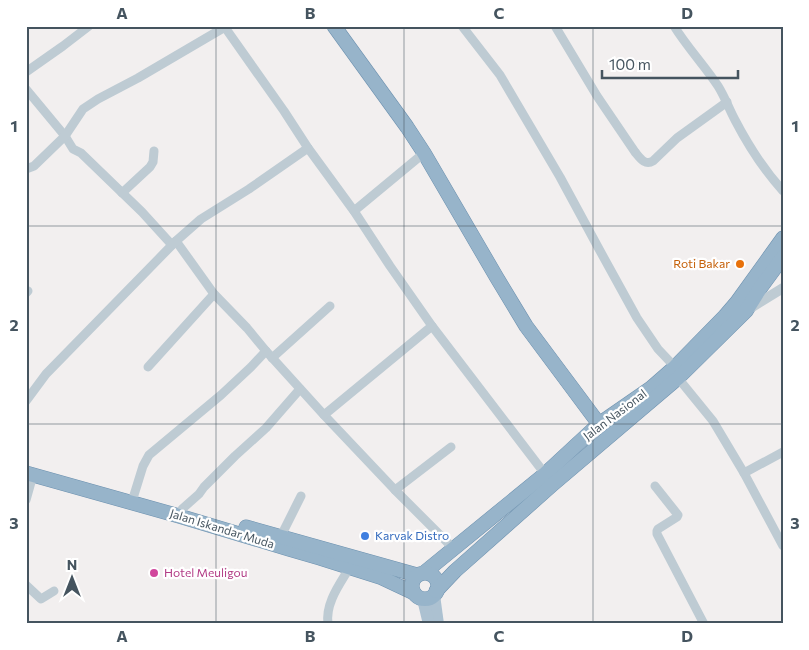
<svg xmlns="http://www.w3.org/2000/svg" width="809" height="650" font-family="Commissioner,sans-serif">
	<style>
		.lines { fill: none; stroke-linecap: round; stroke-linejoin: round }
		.trunk-casing { stroke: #6d91af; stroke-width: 15 }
		.minor { stroke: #becbd3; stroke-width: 9 }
		.tertiary { stroke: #becbd3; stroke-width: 10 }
		.primary { stroke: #acc1d1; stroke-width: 12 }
		.trunk { stroke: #97b4ca; stroke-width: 14 }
		.grid { fill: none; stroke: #45545f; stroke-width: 1; stroke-opacity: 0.55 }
		.food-dot { fill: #e8710a; stroke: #fff; stroke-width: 2 }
		.shop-dot { fill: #3f7fe0; stroke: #fff; stroke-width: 2 }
		.hotel-dot { fill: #d1479c; stroke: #fff; stroke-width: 2 }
		.labels { text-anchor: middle; stroke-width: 4.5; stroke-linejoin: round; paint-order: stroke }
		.food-label { font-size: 12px; fill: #c56008; stroke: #fff; text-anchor: end }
		.street-label { font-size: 12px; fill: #45545f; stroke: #fff }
		.shop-label { font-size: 12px; fill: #366cbe; stroke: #fff; text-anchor: start }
		.hotel-label { font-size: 12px; fill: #b23c85; stroke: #fff; text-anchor: start }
		.neatline { fill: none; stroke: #45545f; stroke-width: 2 }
		.grid-label { font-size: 16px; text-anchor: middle; font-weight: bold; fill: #45545f }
	</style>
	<rect width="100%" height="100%" fill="#f2efef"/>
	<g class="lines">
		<defs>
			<g id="trunk">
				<polyline points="334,26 407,127 424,153 497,278 526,326 599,424"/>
				<polyline points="26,473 179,516 289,549 320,558 380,577 414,593"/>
				<polyline points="246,527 417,575"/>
				<polyline points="425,572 545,474 599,424 651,388 675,367 725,316 737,302 783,238"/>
				<circle cx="425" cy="586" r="13"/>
				<polyline points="436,591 455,571 552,485 678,378 746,311 761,287 783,257"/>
			</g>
		</defs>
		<use href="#trunk" class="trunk-casing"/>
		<g class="minor">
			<polyline points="224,26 284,111 308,148 354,211 390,266 432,326 545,474"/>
			<polyline points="462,26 500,75 560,177 599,249 637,318 658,349 675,367"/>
			<path d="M555,26L597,96L635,152C640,158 645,166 653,161L677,138L727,102"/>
			<path d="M674,26C687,47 704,65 718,86C725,97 729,109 735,120C748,145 764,170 783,191"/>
			<polyline points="26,72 63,46 89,26"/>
			<polyline points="26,89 65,136 73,149 81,153 142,212 172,245"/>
			<polyline points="26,169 34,166 65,136 83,109 98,99 138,78 225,27"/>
			<polyline points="122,193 150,167 153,162 154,151"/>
			<polyline points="354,211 424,153"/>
			<polyline points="176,241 214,294 247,328 266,351 324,415 395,490 454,549"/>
			<polyline points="26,293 28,291"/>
			<polyline points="272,358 330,306"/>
			<polyline points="148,367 214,294"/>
			<polyline points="678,378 713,421 744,473 783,546"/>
			<polyline points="26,401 46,374 176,241 201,219 249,189 308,148"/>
			<polyline points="324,415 432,326"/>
			<polyline points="744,473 783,452"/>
			<polyline points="655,486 678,515 677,517 658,529 657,531 657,534 704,624"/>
			<polyline points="395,490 451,447"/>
			<polyline points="134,495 143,466 149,455 221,395 251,367 266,351"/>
			<polyline points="26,500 33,475"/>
			<polyline points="182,509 199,494 204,487 235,456 266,428 300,389"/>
			<polyline points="281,536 301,496"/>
			<polyline points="26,585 41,599 54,591"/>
			<path d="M328,624C325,603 340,584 350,567"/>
		</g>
		<polyline class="tertiary" points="749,309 783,288"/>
		<g class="primary">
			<polyline points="434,595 438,624"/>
			<polyline points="423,599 429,624"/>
		</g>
		<use href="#trunk" class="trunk"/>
	</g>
	<path class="grid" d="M216,26V624M404,26V624M593,26V624M26,226H783M26,424H783"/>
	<circle class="food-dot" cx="740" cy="264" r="5"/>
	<circle class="shop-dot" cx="365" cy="536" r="5"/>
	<circle class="hotel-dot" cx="154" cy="573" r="5"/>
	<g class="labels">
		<g class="food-label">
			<text x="730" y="268">Roti Bakar</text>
		</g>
		<g class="street-label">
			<text transform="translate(615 415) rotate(-37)" y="4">Jalan Nasional</text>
			<text transform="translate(222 529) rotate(17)" y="4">Jalan Iskandar Muda</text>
		</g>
		<g class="shop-label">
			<text x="375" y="540">Karvak Distro</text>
		</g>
		<g class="hotel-label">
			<text x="164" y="577">Hotel Meuligou</text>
		</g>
	</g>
	<rect width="809" height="650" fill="none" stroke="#ffffff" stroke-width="55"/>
	<g transform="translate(72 578)" stroke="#ffffff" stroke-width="4" paint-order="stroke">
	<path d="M0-4L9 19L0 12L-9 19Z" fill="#45545f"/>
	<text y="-8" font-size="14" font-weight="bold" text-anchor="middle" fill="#45545f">N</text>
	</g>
	<path d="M602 70v8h136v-8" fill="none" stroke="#45545f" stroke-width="2.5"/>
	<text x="609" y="70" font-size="15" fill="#45545f" stroke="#ffffff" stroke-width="4" paint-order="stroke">100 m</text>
	<rect x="28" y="28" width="754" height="594" class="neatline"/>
	<g class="grid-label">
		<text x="122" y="19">A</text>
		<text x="310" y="19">B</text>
		<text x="499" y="19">C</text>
		<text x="687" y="19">D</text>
		<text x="14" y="132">1</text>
		<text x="795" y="132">1</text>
		<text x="14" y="331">2</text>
		<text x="795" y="331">2</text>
		<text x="14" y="529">3</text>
		<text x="795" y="529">3</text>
		<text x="122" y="642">A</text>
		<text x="310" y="642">B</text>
		<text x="499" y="642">C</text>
		<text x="687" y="642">D</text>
	</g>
</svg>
